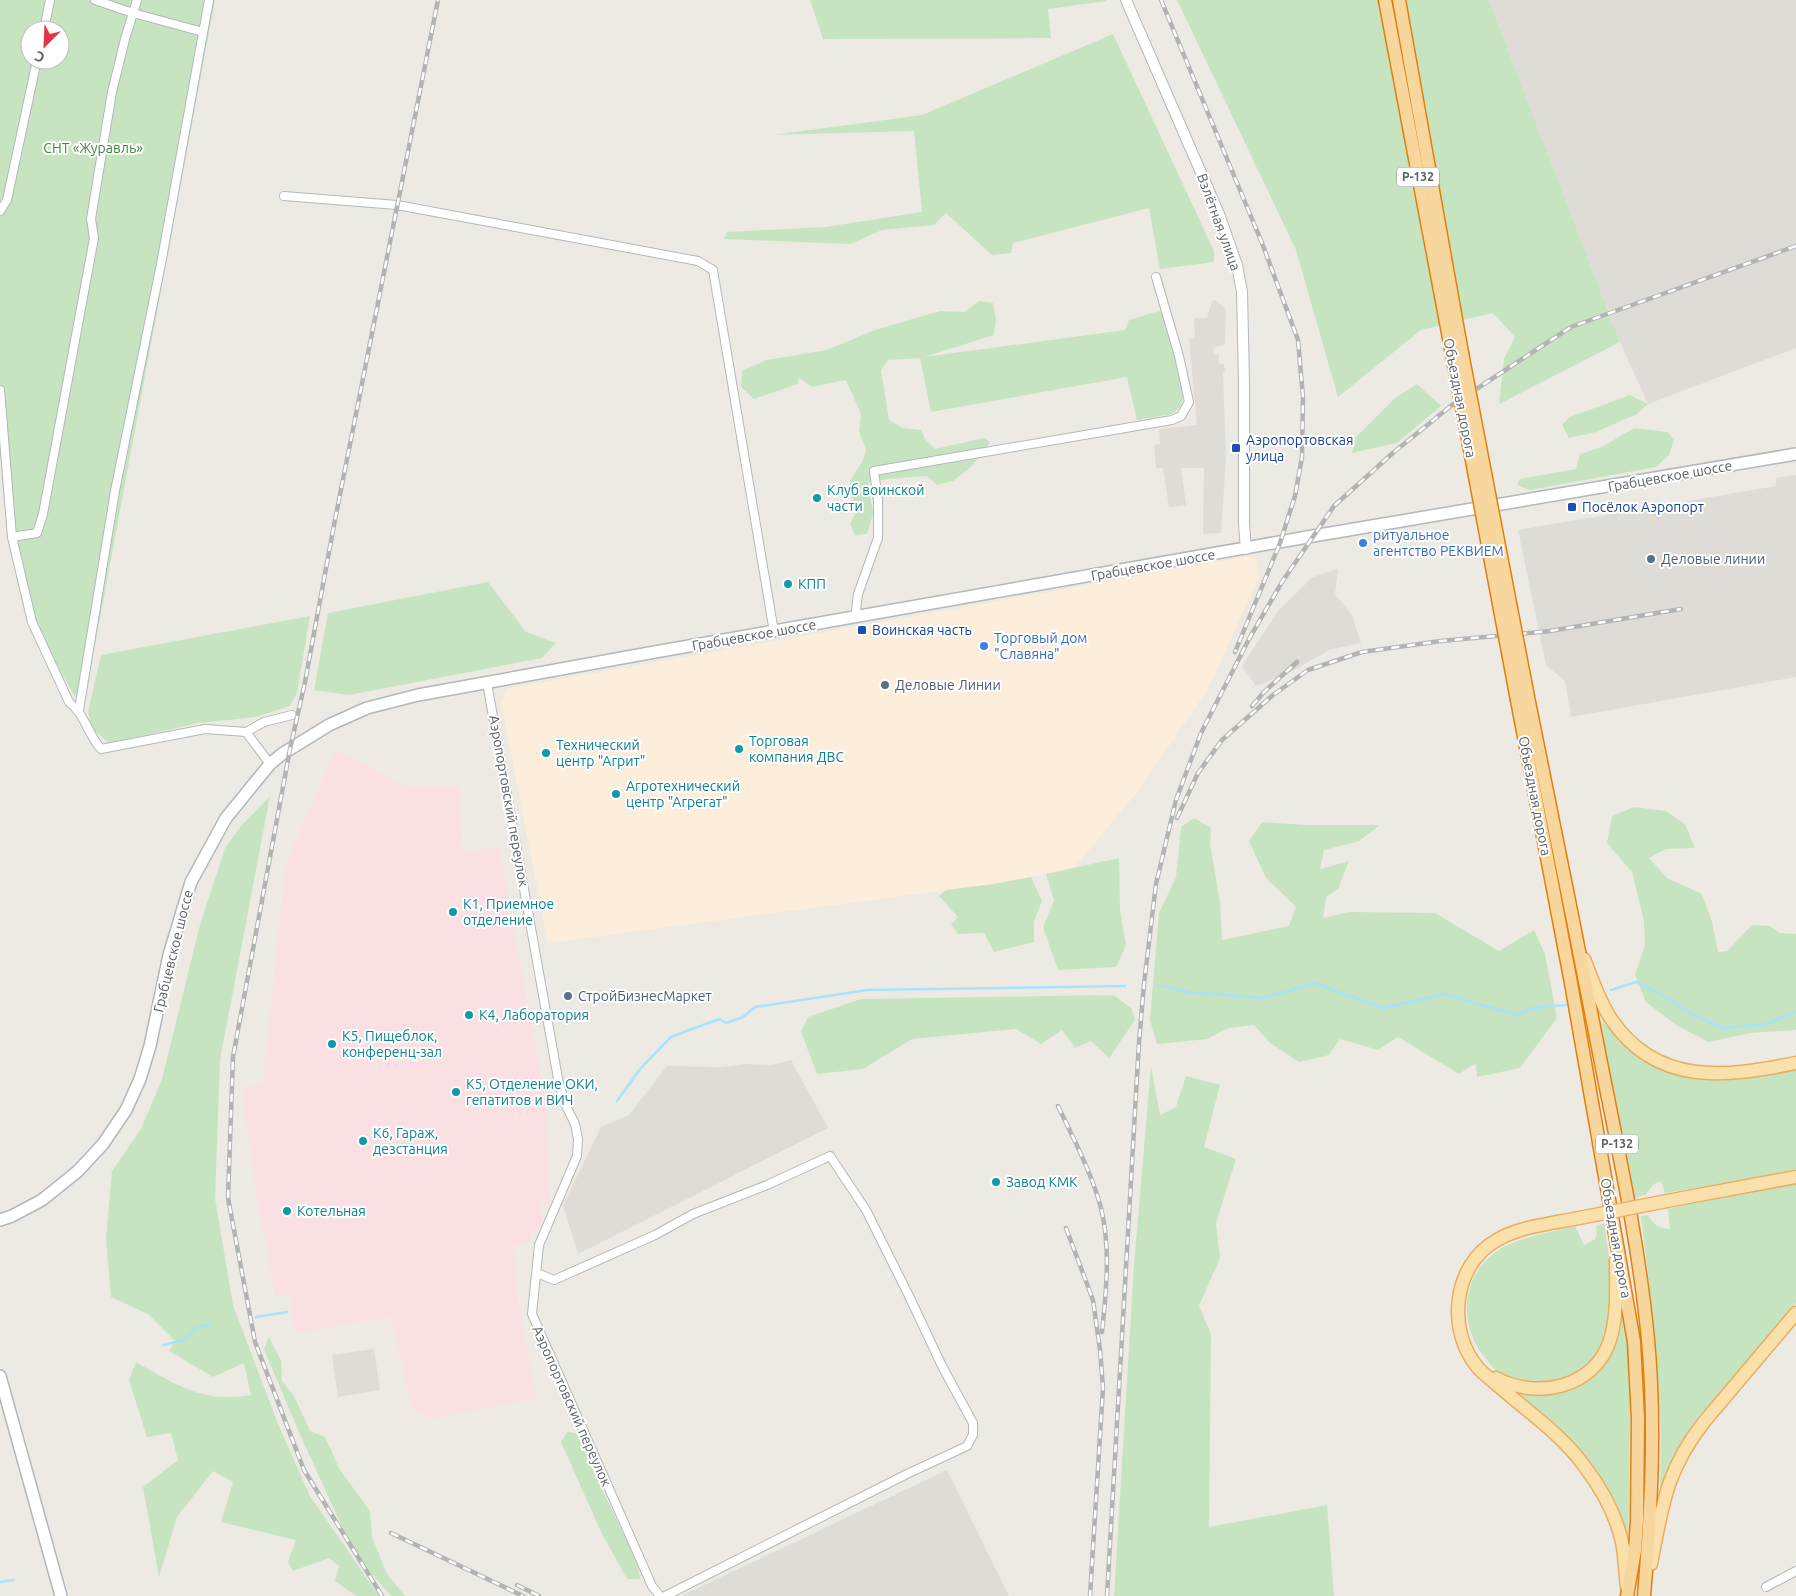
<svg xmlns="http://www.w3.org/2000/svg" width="1796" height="1596" font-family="Ubuntu,sans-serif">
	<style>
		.commercial { fill: #fceeda }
		.industrial { fill: #dfdcd8 }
		.medical { fill: #fae0e2 }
		.green { fill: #c7e4c1; fill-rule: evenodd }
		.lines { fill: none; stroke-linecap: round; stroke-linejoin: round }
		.stream { stroke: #a7e3fa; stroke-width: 2.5 }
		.minor-casing { stroke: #b4b7ba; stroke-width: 10 }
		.tertiary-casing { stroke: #b4b7ba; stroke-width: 12 }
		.secondary-casing { stroke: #b2b7ba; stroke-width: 14 }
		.primary-casing { stroke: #e9ad60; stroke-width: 15 }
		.trunk-casing { stroke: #e47e0c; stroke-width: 15 }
		.minor { stroke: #fff; stroke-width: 8 }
		.tertiary { stroke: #fff; stroke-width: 10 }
		.secondary { stroke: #fff; stroke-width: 11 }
		.primary { stroke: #fae1ab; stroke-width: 12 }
		.trunk { stroke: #f8d79e; stroke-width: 12 }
		.rail-casing { stroke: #b2b3b3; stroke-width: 4.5 }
		.rail { stroke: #fff; stroke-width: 2.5; stroke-dasharray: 8; stroke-linecap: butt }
		.primary-bridge-casing { stroke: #e9ad60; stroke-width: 15; stroke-linecap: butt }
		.trunk-bridge-casing { stroke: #e47e0c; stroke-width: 15; stroke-linecap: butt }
		.primary-bridge { stroke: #fae1ab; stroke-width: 12 }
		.trunk-bridge { stroke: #f8d79e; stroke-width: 12 }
		.transit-dot { fill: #1a4fb4; stroke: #fff; stroke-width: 2 }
		.culture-dot { fill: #0f9aa8; stroke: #fff; stroke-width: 2 }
		.shop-dot { fill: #3f7fe0; stroke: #fff; stroke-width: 2 }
		.service-dot { fill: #5c6f8a; stroke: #fff; stroke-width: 2 }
		.labels { text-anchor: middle; stroke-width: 4; stroke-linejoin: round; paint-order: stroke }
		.shield { fill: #fff; stroke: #8c9092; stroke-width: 1 }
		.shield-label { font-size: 12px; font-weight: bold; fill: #5b6063 }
		.park-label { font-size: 14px; fill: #42843a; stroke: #fff }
		.street-label { font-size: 14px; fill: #5b6063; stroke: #fff }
		.transit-label { font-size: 14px; fill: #164399; stroke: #fff; text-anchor: start }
		.culture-label { font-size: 14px; fill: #0d838f; stroke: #fff; text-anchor: start }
		.shop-label { font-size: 14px; fill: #366cbe; stroke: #fff; text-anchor: start }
		.service-label { font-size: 14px; fill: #4e5e75; stroke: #fff; text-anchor: start }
	</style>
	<rect width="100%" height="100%" fill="#edeae3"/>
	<polygon class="commercial" points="1255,555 1259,577 1208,689 1138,791 1074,868 993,884 548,943 501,702 507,689"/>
	<g class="industrial">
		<polygon points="1489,0 1796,0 1796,348 1648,404 1620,342"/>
		<polygon points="1216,300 1226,309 1225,345 1217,346 1214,348 1213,355 1219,355 1219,364 1224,364 1225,372 1223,373 1226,458 1221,533 1203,534 1204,468 1181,468 1186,505 1169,507 1163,468 1156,468 1154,445 1160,444 1159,429 1197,425 1189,339 1195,339 1194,318 1207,318 1212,301"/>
		<polygon points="1796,475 1796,677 1571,717 1565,681 1546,665 1518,530 1776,486 1776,478"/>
		<polygon points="1338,569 1335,594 1352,615 1361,643 1329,650 1291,672 1256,686 1242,666 1279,610 1313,577"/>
		<polygon points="791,1060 828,1128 578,1254 563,1205 601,1127 629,1115 667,1066 721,1067 746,1064 772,1065"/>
		<polygon points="374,1349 380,1390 338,1397 332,1355"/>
		<polygon points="947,1470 1009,1596 681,1596"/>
	</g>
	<polygon class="medical" points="335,751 371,766 371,769 406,786 459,786 463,852 499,847 547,1110 550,1202 541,1204 543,1228 531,1232 530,1243 514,1245 519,1309 537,1398 430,1419 411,1407 391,1317 296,1333 288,1294 275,1296 256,1191 242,1096 247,1086 262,1085 286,863"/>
	<g class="green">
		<path d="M0,0H215L83,710L56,664L17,580L2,482L0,416ZM30,30H60V60H30Z"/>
		<polygon points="810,0 1106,0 1106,1 1048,9 1051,38 823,39"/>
		<polygon points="1177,0 1489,0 1620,342 1499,404 1504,359 1515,337 1493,313 1421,330 1338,397 1296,250"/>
		<polygon points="1113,34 1214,251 1214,262 1160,269 1149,208 1013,243 1011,253 992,255 946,213 934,225 882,230 850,244 724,239 727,232 825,227 922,212 914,131 773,135 922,115"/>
		<polygon points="979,301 993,303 996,320 994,335 924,357 1125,330 1129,320 1159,311 1164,315 1175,355 1183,400 1180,407 1172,414 1137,420 1127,377 931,412 920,358 888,360 881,370 889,420 903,428 921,430 925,439 935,449 984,438 990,442 972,466 953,481 937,485 927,476 888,479 868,482 873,514 867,534 855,535 850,524 855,514 850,481 863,460 866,450 859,431 861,414 846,380 812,387 799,378 798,384 754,399 741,387 742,371 766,360 827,350 875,330 940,311 964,312"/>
		<polygon points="1417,384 1441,406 1397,443 1352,453 1355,438 1395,398"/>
		<polygon points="1630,395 1648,404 1637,414 1596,432 1569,438 1562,425 1570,417"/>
		<polygon points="1634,428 1668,432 1674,440 1669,455 1656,467 1530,490 1517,485 1520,479 1576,469 1580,454 1602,447"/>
		<polygon points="488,582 526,632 556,643 542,658 349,695 314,690 328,613"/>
		<polygon points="310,616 297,693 290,706 256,717 199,723 109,743 92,729 88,712 101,655"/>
		<path d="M270,796L220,1060L215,1198L233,1305L278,1424L310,1496L379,1596H356L335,1581L339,1566L329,1558L293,1571L288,1562L296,1540L221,1522L233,1482L213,1471L177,1517L159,1577L143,1487L178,1460L171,1433L147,1437L129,1380L136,1362C175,1384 204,1404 251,1395L244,1363L213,1377L169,1351L175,1341L148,1314L111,1297L106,1239L112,1171L141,1129L162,1079L200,925L225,848L241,826Z"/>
		<polygon points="1634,807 1666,811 1685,824 1695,848 1666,849 1649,858 1667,878 1702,894 1712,922 1718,952 1727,951 1752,925 1770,926 1779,933 1796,934 1796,1030 1751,1033 1708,1042 1676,1025 1646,1002 1635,975 1645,945 1644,921 1632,872 1607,843 1612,816"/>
		<polygon points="1194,818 1211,828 1210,844 1220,902 1222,940 1289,926 1296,907 1266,878 1249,841 1262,822 1304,825 1380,825 1359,841 1324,850 1320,869 1349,861 1338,889 1326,897 1323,918 1350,912 1435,913 1499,951 1534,930 1545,954 1557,1018 1520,1068 1477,1077 1476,1063 1459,1074 1398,1037 1378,1050 1340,1039 1329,1055 1299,1062 1270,1043 1254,1025 1229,1028 1207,1039 1157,1044 1150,1020 1159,913 1176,877 1181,827"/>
		<polygon points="1119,858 1120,910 1126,945 1116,967 1058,970 1043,927 1054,901 1046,874"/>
		<polygon points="1031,877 1042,901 1034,921 1034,942 994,952 984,933 958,934 951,924 958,917 939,896 946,890 993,884"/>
		<polygon points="1114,995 1132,1009 1135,1020 1109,1058 1091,1041 1075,1048 1062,1030 1041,1044 1016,1029 912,1039 863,1069 817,1074 801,1032 808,1017 861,999"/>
		<path d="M1597,1018L1618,1035L1691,1077L1728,1079L1796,1068V1171L1665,1193L1661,1181C1654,1182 1650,1188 1646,1195L1634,1198Z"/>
		<polygon points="1151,1066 1160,1115 1176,1107 1186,1076 1220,1085 1204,1147 1236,1159 1216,1223 1220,1258 1199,1306 1211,1334 1209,1527 1327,1505 1334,1596 1114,1596 1134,1265"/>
		<path d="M1796,1183V1303L1696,1420C1680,1443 1670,1465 1660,1491L1661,1429L1655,1333L1641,1216L1648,1215C1654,1225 1658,1228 1670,1229L1668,1209Z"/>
		<path d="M1604,1223C1611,1269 1625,1347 1575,1374C1566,1378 1560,1382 1550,1382C1532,1383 1519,1383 1502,1374C1495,1371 1491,1365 1486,1359C1456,1324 1461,1272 1502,1248C1520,1237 1554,1232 1575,1226L1584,1245L1595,1239L1597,1234L1596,1226Z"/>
		<path d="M1621,1291C1628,1328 1629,1365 1630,1402C1630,1449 1629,1496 1628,1544C1623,1528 1618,1511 1611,1496C1590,1451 1555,1426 1518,1394C1558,1399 1601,1387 1616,1345C1622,1328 1621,1309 1621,1291Z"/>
		<polygon points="269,1337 281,1361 282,1381 294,1396 310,1431 325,1437 340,1470 370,1511 372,1537 387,1574 405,1596 391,1596 354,1553 298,1430 264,1349"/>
		<polygon points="567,1432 576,1433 637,1563 640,1579 627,1579 601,1532 561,1442"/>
	</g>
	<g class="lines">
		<g class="stream">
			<polyline points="1163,986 1187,992 1264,998 1315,983 1383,1008 1445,994 1516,1015 1532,1008 1566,1005"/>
			<polyline points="1611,990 1636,982 1659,993 1690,1013 1723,1028 1766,1024 1796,1012"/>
			<polyline points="617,1101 641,1068 671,1037 719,1019 726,1023 743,1017 755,1007 867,990 1125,986"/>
			<polyline points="256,1317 287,1312"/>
			<polyline points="163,1345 184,1340 195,1328 210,1324"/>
			<polyline points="0,1582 14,1580"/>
		</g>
		<defs>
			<g id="minor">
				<polyline points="95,0 133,13 203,32"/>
				<polyline points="44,30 50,0"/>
				<polyline points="284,196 397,205 698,261 713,270 774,632"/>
				<polyline points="0,211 7,200 37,60"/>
				<path d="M0,390L12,537L32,622L69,702C86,716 87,733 101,749L205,729L246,732"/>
				<polyline points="12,537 37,533 43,514 94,238 91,219 112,92 125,39 137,0"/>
				<polyline points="855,618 858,594 878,538 878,500 874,471 1172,420 1181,416 1189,402 1179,356 1156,277"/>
				<polyline points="487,683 559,1084 566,1106 575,1124 578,1139 577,1156 539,1245 532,1314 652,1586 660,1596"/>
				<polyline points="79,710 115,491 161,264 209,0"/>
				<polyline points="270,764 246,732 264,722 292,715"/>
				<polyline points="537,1273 554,1280 655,1235 693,1214 767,1185 830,1156 866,1210 909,1296 942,1366 973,1423 973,1435 967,1446 907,1474 665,1596"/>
				<polyline points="1766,1587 1796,1571"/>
			</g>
			<polyline id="tertiary" points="1126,0 1219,214 1237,265 1242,292 1244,382 1244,524 1246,549"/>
			<g id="secondary">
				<polyline points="0,1220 12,1216 42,1200 78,1171 103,1144 126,1110 140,1079 150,1046 169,955 191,882 226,818 270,764 282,754 329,725 367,708 418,695 655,652 1313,536 1796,454"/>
				<polyline points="0,1376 61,1596"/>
			</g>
			<g id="primary">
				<path d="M1584,959C1592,979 1599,1001 1611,1019C1657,1087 1726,1077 1796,1063"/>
				<polyline points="1667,1201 1796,1177"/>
				<path d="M1574,1219C1548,1224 1519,1227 1497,1240C1452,1265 1446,1332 1479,1369C1486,1376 1495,1383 1502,1389C1531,1414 1563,1436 1585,1467C1601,1488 1616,1515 1622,1542C1625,1556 1625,1572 1627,1587"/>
				<path d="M1496,1378C1537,1400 1595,1388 1610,1340C1618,1315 1616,1286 1616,1260"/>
				<path d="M1651,1564C1662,1507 1666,1470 1704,1422L1796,1313"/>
			</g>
			<g id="trunk">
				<polyline points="1385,0 1452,354"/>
				<polyline points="1399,0 1462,353"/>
				<path d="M1528,697C1554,826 1580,954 1605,1083C1622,1168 1640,1254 1648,1340C1656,1425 1651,1511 1644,1596"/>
				<polyline points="1517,700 1571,983 1634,1342 1638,1419 1637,1520 1635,1550 1627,1596"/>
			</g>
		</defs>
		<use href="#minor" class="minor-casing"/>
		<use href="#tertiary" class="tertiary-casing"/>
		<use href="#secondary" class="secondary-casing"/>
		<use href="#primary" class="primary-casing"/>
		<use href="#trunk" class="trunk-casing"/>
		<use href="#minor" class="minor"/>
		<use href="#tertiary" class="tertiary"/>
		<use href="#secondary" class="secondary"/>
		<use href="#primary" class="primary"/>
		<use href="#trunk" class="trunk"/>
		<defs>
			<g id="rail">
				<polyline points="1161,0 1262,243 1298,340 1303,397 1302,457 1295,496 1280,543 1235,652"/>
				<polyline points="1252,706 1264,692 1297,662"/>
				<polyline points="1177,818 1198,773 1222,740 1273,695 1308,670 1362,652 1441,641 1550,631 1681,609"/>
				<path d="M1058,1106C1074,1140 1096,1181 1103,1217C1110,1255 1106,1294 1102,1332"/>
				<polyline points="1066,1228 1093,1300 1100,1350 1103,1388 1090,1596"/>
				<polyline points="391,1533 523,1596"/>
				<polyline points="517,1585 539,1596"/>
				<polyline points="382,1596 304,1470 255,1342 228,1198 233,1057 290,749 305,682 334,525 438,0"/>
				<polyline points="1107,1596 1139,1042 1144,984 1156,884 1176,800 1201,733 1249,639 1282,582 1334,506 1394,452 1452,405 1571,327 1796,246"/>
			</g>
		</defs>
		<use href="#rail" class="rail-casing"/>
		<use href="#rail" class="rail"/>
		<defs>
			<polyline id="primary-bridge" points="1574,1219 1667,1201"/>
			<g id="trunk-bridge">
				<polyline points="1462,353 1528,697"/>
				<polyline points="1452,354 1517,700"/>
			</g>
		</defs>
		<use href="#primary-bridge" class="primary-bridge-casing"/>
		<use href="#trunk-bridge" class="trunk-bridge-casing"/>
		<use href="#primary-bridge" class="primary-bridge"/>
		<use href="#trunk-bridge" class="trunk-bridge"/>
	</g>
	<g class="transit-dot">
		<rect x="1231" y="443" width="10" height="10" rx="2.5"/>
		<rect x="1567" y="502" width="10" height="10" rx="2.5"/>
		<rect x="857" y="625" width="10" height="10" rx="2.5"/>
	</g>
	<g class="culture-dot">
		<circle cx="817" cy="498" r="5"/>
		<circle cx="788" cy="584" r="5"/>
		<circle cx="739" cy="749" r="5"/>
		<circle cx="546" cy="753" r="5"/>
		<circle cx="616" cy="794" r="5"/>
		<circle cx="453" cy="912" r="5"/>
		<circle cx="469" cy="1015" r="5"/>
		<circle cx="332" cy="1044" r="5"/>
		<circle cx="456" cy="1092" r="5"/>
		<circle cx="363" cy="1141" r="5"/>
		<circle cx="996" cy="1182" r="5"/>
		<circle cx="287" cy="1211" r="5"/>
	</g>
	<g class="shop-dot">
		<circle cx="1363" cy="543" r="5"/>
		<circle cx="984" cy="646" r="5"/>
	</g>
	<g class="service-dot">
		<circle cx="1651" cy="559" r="5"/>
		<circle cx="885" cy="685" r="5"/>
		<circle cx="568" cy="996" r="5"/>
	</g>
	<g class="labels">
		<g class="shield">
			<rect x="1397" y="167.5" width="42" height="19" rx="4"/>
			<rect x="1596" y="1134.5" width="42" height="19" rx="4"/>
		</g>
		<g class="shield-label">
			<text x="1418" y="181">Р-132</text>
			<text x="1617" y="1148">Р-132</text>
		</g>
		<g class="park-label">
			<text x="93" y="153">СНТ «Журавль»</text>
		</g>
		<g class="street-label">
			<text transform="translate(1219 222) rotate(70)" y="5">Взлётная улица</text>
			<text transform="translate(1460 398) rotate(79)" y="5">Объездная дорога</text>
			<text transform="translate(1670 476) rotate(-10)" y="5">Грабцевское шоссе</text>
			<text transform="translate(1153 565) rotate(-10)" y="5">Грабцевское шоссе</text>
			<text transform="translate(754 635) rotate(-10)" y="5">Грабцевское шоссе</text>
			<text transform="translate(1535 796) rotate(79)" y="5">Объездная дорога</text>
			<text transform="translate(509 801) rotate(80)" y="5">Аэропортовский переулок</text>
			<text transform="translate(173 951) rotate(-76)" y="5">Грабцевское шоссе</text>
			<text transform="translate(1616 1238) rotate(80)" y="5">Объездная дорога</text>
			<text transform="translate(572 1406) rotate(66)" y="5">Аэропортовский переулок</text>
		</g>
		<g class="transit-label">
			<text x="1246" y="445">Аэропортовская<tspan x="1246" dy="16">улица</tspan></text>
			<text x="1582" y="512">Посёлок Аэропорт</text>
			<text x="872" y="635">Воинская часть</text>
		</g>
		<g class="culture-label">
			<text x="827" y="495">Клуб воинской<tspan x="827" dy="16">части</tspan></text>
			<text x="798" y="589">КПП</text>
			<text x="749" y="746">Торговая<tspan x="749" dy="16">компания ДВС</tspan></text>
			<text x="556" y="750">Технический<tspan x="556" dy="16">центр "Агрит"</tspan></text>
			<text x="626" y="791">Агротехнический<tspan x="626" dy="16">центр "Агрегат"</tspan></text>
			<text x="463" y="909">К1, Приемное<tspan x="463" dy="16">отделение</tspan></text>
			<text x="479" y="1020">К4, Лаборатория</text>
			<text x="342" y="1041">К5, Пищеблок,<tspan x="342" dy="16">конференц-зал</tspan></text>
			<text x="466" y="1089">К5, Отделение ОКИ,<tspan x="466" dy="16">гепатитов и ВИЧ</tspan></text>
			<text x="373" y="1138">К6, Гараж,<tspan x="373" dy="16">дезстанция</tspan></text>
			<text x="1006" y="1187">Завод КМК</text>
			<text x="297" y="1216">Котельная</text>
		</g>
		<g class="shop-label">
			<text x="1373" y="540">ритуальное<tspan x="1373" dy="16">агентство РЕКВИЕМ</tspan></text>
			<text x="994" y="643">Торговый дом<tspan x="994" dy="16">"Славяна"</tspan></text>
		</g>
		<g class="service-label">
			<text x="1661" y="564">Деловые линии</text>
			<text x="895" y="690">Деловые Линии</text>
			<text x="578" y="1001">СтройБизнесМаркет</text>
		</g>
	</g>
	<g transform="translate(45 45) rotate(204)"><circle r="24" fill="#ffffff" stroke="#bdbfc1"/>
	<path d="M0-4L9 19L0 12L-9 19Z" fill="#df3745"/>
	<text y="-8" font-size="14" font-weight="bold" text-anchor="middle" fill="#5b6063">С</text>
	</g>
</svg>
